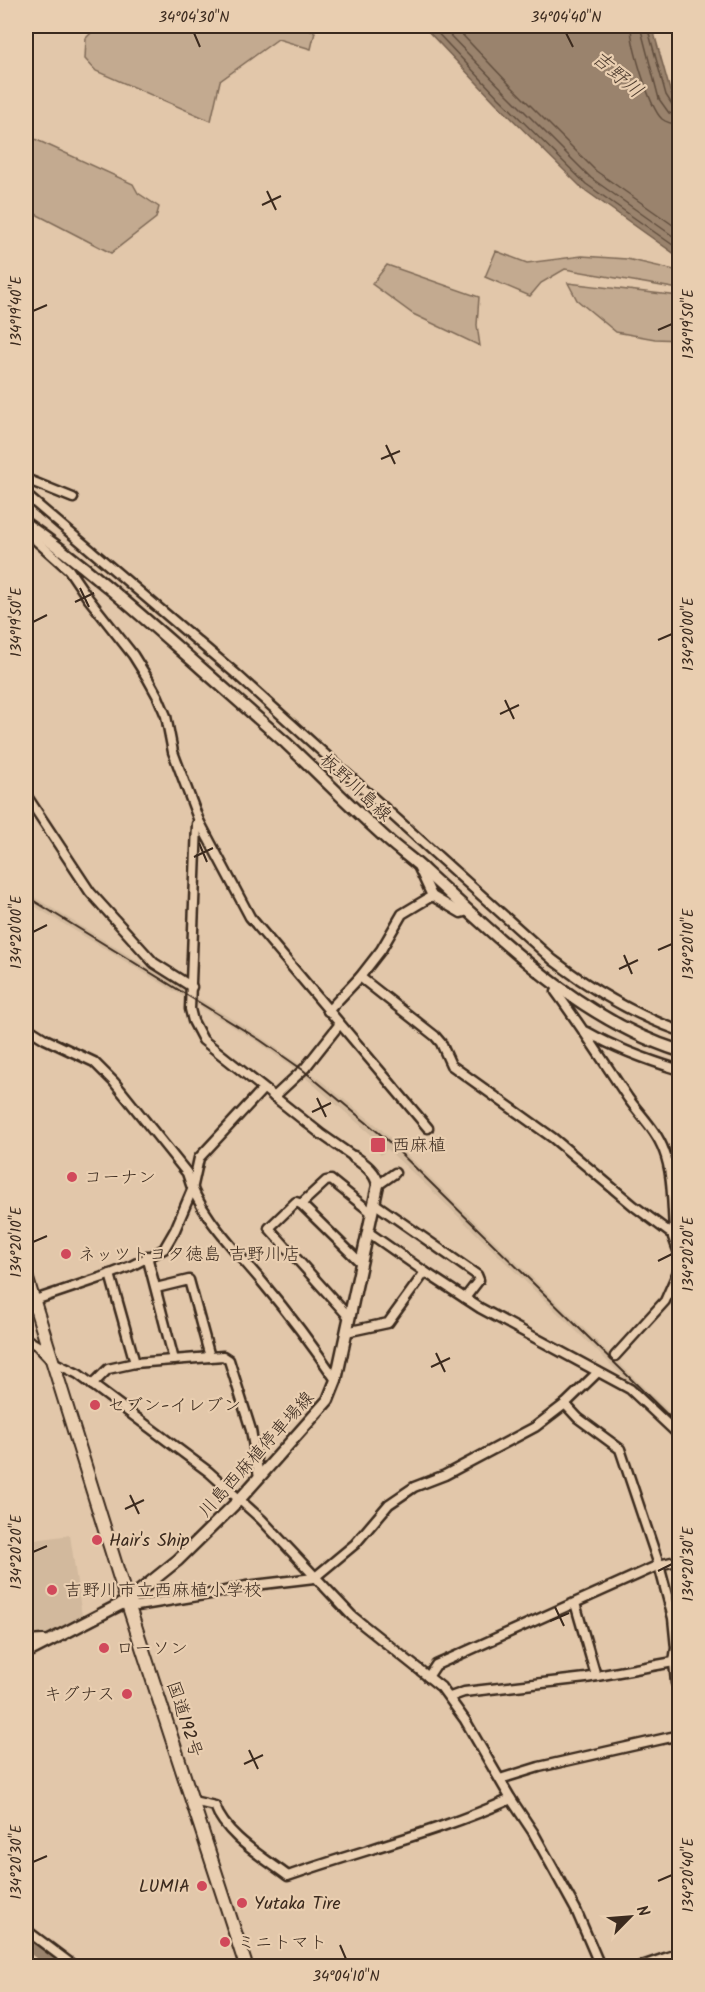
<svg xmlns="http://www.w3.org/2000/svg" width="705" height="1992" font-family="Kalam,'Klee One',sans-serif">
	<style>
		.built { fill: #d2b99d }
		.green { fill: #c3aa90; stroke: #7f6a57; stroke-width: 1.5 }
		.water { fill: #9a836d; stroke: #745f4d; stroke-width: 1.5 }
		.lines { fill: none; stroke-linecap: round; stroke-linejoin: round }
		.shore { stroke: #614e3e; stroke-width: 1.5 }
		.river { stroke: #9a836d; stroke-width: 14 }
		.minor-casing { stroke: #3b2a1e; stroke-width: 13 }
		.major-casing { stroke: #3b2a1e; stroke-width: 15 }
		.highway-casing { stroke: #3b2a1e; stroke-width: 16 }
		.minor { stroke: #e9ceb0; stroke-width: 8 }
		.major { stroke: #e9ceb0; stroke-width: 10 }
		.highway { stroke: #e9ceb0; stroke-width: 12 }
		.rail { stroke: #3b2a1e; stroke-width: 2 }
		.ticks { fill: none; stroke: #3b2a1e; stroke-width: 2 }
		.poi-dot { fill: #d1495b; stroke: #e9ceb0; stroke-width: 2 }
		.labels { text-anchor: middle; stroke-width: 4.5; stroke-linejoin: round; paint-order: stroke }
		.street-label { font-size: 18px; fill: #3b2a1e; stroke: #e9ceb0 }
		.poi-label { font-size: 18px; fill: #3b2a1e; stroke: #e9ceb0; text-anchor: start }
		.water-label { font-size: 20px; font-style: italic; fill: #4e3c2e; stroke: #e9ceb0 }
		.neatline { fill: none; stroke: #3b2a1e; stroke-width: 2 }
		.ticks-label { font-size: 15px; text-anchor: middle; fill: #3b2a1e }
	</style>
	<rect width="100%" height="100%" fill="#e2c7aa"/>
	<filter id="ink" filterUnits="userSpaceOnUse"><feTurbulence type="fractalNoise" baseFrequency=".0167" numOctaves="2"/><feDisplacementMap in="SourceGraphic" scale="12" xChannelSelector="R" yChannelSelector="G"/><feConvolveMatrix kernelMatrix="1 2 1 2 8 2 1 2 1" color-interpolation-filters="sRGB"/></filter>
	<g filter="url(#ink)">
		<g class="built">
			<polygon points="26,892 261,1037 305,1068 380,1128 679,1422 679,1431 428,1187 387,1149 381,1155 369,1143 374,1137 300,1073 258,1042 26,901"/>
			<polygon points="70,1535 82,1616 43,1636 26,1639 26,1564 30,1563 28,1541"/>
		</g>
		<g class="green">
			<polygon points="98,26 155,26 161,27 163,26 297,26 315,32 311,49 278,39 220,81 211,121 96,71 85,59 86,38"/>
			<polygon points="26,135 133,184 138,193 159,207 156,218 111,253 26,209"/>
			<polygon points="496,251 527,263 582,256 627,259 679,271 679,289 565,269 541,283 530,296 485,277"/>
			<polygon points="387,265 479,297 477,325 480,346 413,314 372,284"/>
			<polygon points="568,283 679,296 679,340 655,339 616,332 577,300"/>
		</g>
		<polygon class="water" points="423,26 652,26 671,94 679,106 679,257 582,188 495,102"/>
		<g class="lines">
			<g class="shore">
				<polyline points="431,26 499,98 586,184 680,250"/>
				<polyline points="441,26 505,92 591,178 680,241"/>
				<polyline points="454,26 511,86 596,171 680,230"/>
				<path d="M631,26C631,44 649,107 662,119C667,123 673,124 680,125"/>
				<polyline points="640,26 659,99 669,113 680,116"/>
				<polyline points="647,26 666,95 673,106 680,108"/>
			</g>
			<polyline class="river" points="26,1942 58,1966"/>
			<defs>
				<g id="minor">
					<polyline points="26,479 73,498"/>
					<path d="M26,495L235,673L553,960C592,990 633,1014 680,1031"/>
					<polyline points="27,526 28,532 31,536 69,570 88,598 133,655 148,679 158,697 166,716 173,752 199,821 197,824 190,1009 193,1021 203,1040 321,1134 354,1157"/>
					<polyline points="26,795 90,892 154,963 192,987"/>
					<polyline points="199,821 250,917 428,1128"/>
					<polyline points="419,868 432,896"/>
					<polyline points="360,977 435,1036 441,1043 451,1065 553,1138 634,1206 669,1232 673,1233"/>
					<path d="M559,987L556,992C581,1026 604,1062 628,1098C640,1115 657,1131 664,1151C673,1174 672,1203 674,1228L673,1237L680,1256"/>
					<polyline points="328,1011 360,977 381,950 402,914 432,896 461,913 468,911"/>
					<path d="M26,1027L45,1039L94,1062L114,1082L187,1173C199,1216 235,1249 263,1283C289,1314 313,1346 336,1380"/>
					<path d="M587,1032C617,1049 647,1060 680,1070"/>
					<polyline points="274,1097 305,1068 339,1025"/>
					<polyline points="378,1185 395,1173"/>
					<polyline points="374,1203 477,1275 479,1280 465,1298"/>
					<polyline points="301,1204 326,1181 331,1180 372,1213"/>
					<polyline points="368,1232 425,1272 480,1308 630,1389 680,1436"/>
					<polyline points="147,1256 174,1360"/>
					<polyline points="110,1274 135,1363"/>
					<polyline points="156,1288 189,1280 210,1357"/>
					<polyline points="26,1303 103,1277 131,1266 164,1249 175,1230 192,1190 199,1158 263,1089"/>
					<polyline points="349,1317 269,1228 296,1202 301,1204 361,1263"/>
					<polyline points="346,1332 388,1323 425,1272"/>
					<polyline points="26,1339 38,1346 53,1362 78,1374 209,1472 261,1519 352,1616 441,1687 465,1720 511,1799 533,1832 576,1910 600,1966"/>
					<polyline points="615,1356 665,1301 680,1267"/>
					<polyline points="92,1385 108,1369 135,1363 223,1356 229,1360 251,1430 259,1477"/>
					<polyline points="565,1404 578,1418 620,1449 659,1565 673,1618 676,1648 674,1662 676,1683 680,1690"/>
					<polyline points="127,1601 137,1606 216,1593 246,1586 314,1578 355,1544 389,1504 414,1487 445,1475 535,1427 565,1404 598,1372"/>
					<polyline points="575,1603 596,1676"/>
					<polyline points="26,1641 43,1640 47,1641"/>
					<polyline points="428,1677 436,1665 659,1565 680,1560"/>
					<polyline points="450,1697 464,1692 586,1678 679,1661"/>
					<polyline points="500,1779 539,1767 680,1735"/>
					<path d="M193,1801L215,1806C225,1835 263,1857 288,1876C361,1850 439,1832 511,1799"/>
					<polyline points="26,1930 74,1966"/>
					<polyline points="642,1966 680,1953"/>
				</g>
				<g id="major">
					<path d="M26,524C88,567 144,618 201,668C229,693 258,718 286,743C320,775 353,809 388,840C400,851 414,860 426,872C502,941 579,1019 680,1051"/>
					<path d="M26,1653L127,1601L178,1560L239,1500L328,1400L336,1380L378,1185C376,1172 364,1164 354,1157"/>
				</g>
				<polyline id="highway" points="26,1276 127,1601 246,1966"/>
			</defs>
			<use href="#minor" class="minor-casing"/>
			<use href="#major" class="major-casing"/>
			<use href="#highway" class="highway-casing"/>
			<use href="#minor" class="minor"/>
			<use href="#major" class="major"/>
			<use href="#highway" class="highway"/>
			<polyline class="rail" points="26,896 260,1040 303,1070 385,1138 680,1427"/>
		</g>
	</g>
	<path class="ticks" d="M194,33L200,47M566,33L573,47M267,191L276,210M262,205L281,196M33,311L47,305M658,330L672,324M386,445L395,464M381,459L400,451M80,588L89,607M75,602L94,593M33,622L47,615M658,640L672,634M505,700L514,719M500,714L519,705M199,843L207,862M194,857L213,848M33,932L47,925M658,950L672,944M624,955L632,974M619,969L638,960M317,1098L326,1117M312,1112L331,1103M33,1242L47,1236M658,1261L672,1254M436,1353L445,1372M431,1367L450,1358M130,1495L139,1514M125,1509L144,1500M33,1552L47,1546M658,1571L672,1564M555,1607L564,1626M550,1621L569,1613M249,1750L258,1769M244,1764L263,1755M33,1862L47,1856M658,1881L672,1875M340,1945L346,1959"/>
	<g class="poi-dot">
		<rect x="370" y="1137" width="16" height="16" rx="3"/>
		<circle cx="72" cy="1177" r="6"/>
		<circle cx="66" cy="1254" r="6"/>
		<circle cx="95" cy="1405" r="6"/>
		<circle cx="97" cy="1540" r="6"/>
		<circle cx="52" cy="1590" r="6"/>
		<circle cx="104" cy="1648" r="6"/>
		<circle cx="127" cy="1694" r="6"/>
		<circle cx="202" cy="1886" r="6"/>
		<circle cx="242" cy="1903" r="6"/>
		<circle cx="225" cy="1942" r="6"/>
	</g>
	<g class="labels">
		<g class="street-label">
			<text transform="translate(356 787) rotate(43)" y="6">板野川島線</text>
			<text transform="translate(256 1454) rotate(-48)" y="6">川島西麻植停車場線</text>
			<text transform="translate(185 1719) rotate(72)" y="6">国道192号</text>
		</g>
		<g class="poi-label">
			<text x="392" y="1151">西麻植</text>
			<text x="84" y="1183">コーナン</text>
			<text x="78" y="1260">ネッツトヨタ徳島 吉野川店</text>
			<text x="107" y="1411">セブン-イレブン</text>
			<text x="109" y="1546">Hair's Ship</text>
			<text x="64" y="1596">吉野川市立西麻植小学校</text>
			<text x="116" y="1654">ローソン</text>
			<text x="115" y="1700" text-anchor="end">キグナス</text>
			<text x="190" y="1892" text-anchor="end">LUMIA</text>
			<text x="254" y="1909">Yutaka Tire</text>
			<text x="237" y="1948">ミニトマト</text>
		</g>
		<g class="water-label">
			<text transform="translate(618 74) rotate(41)" y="7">吉野川</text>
		</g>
	</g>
	<rect width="705" height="1992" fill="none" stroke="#e9ceb0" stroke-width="66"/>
	<g transform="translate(630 1917) rotate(65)" stroke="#e9ceb0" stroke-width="4.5" paint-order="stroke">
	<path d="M0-4.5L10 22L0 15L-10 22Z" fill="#3b2a1e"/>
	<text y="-9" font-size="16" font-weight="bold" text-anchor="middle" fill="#3b2a1e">N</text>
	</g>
	<rect x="33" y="33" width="639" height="1926" class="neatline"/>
	<g class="ticks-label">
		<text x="194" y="22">34°04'30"N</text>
		<text x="566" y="22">34°04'40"N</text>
		<text transform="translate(16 311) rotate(-90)" y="5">134°19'40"E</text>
		<text transform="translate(688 324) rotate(-90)" y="5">134°19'50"E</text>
		<text transform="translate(16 622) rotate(-90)" y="5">134°19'50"E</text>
		<text transform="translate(688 634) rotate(-90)" y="5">134°20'00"E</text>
		<text transform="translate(16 932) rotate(-90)" y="5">134°20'00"E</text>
		<text transform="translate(688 944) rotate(-90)" y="5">134°20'10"E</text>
		<text transform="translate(16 1242) rotate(-90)" y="5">134°20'10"E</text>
		<text transform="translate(688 1254) rotate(-90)" y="5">134°20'20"E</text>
		<text transform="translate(16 1552) rotate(-90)" y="5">134°20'20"E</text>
		<text transform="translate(688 1564) rotate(-90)" y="5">134°20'30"E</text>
		<text transform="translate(16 1862) rotate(-90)" y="5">134°20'30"E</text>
		<text transform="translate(688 1875) rotate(-90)" y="5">134°20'40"E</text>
		<text x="346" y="1981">34°04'10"N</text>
	</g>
</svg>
